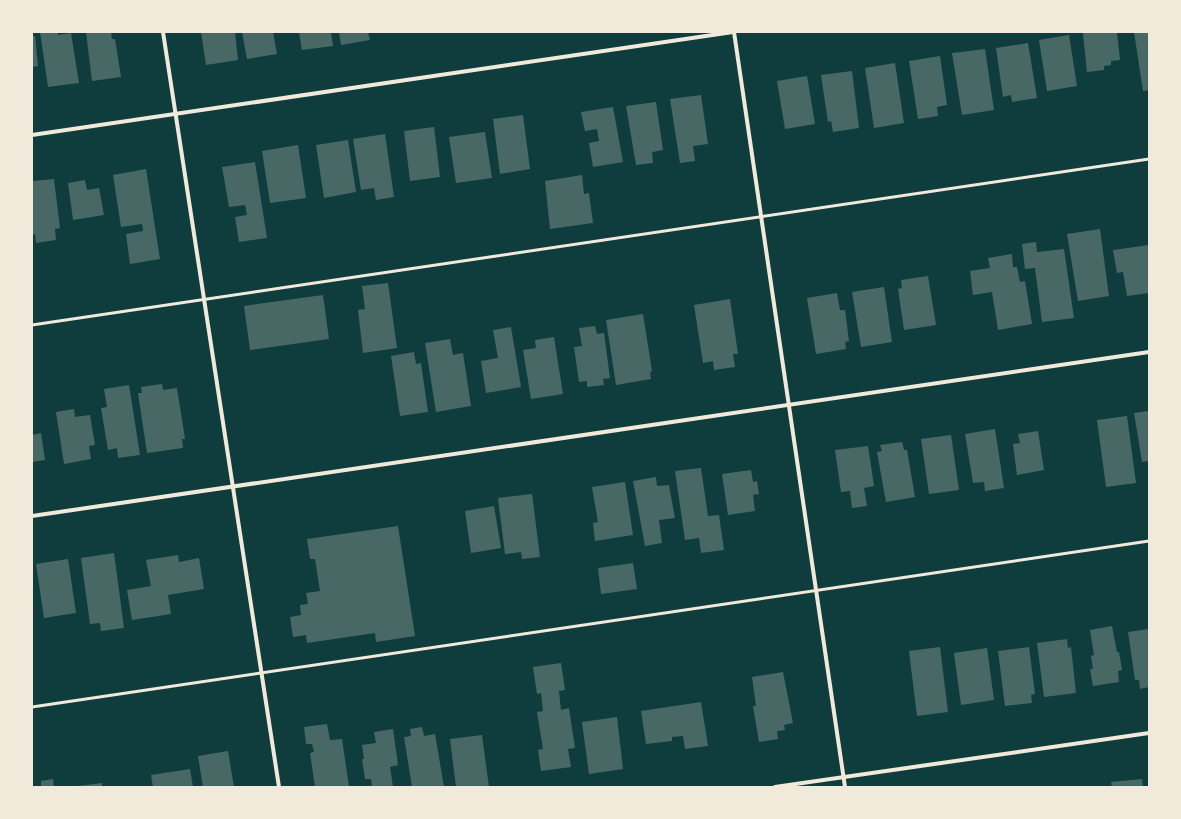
<svg xmlns="http://www.w3.org/2000/svg" width="1181" height="819" font-family="Commissioner,sans-serif">
	<style>
		.building { fill: #486865 }
		.lines { fill: none; stroke-linecap: round; stroke-linejoin: round }
		.service { stroke: #f1e9da; stroke-width: 3 }
		.minor { stroke: #f1e9da; stroke-width: 4 }
	</style>
	<rect width="100%" height="100%" fill="#0f3d3e"/>
	<g class="building">
		<polygon points="40,32 58,32 58,35 71,33 79,83 48,87"/>
		<polygon points="86,32 111,32 112,39 115,39 121,77 92,81"/>
		<polygon points="201,32 235,32 238,60 206,65"/>
		<polygon points="242,32 273,32 277,54 247,59"/>
		<polygon points="299,32 331,32 333,46 302,50"/>
		<polygon points="339,32 368,32 370,40 341,45"/>
		<polygon points="1085,32 1117,32 1120,60 1111,61 1111,65 1104,66 1104,70 1087,72 1083,34"/>
		<polygon points="1134,32 1149,32 1149,90 1143,91"/>
		<polygon points="1069,35 1077,86 1047,91 1039,40"/>
		<polygon points="32,36 35,36 38,66 32,67"/>
		<polygon points="1028,43 1037,98 1012,102 1011,95 1003,97 996,48"/>
		<polygon points="985,49 994,110 962,115 952,53"/>
		<polygon points="940,56 947,105 937,107 938,116 918,119 909,61"/>
		<polygon points="895,63 904,123 874,128 865,68"/>
		<polygon points="852,71 859,128 833,132 831,121 828,122 821,75"/>
		<polygon points="807,76 815,124 785,129 777,81"/>
		<polygon points="701,95 708,144 693,146 695,161 680,163 670,99"/>
		<polygon points="656,102 663,150 652,152 653,163 636,165 626,106"/>
		<polygon points="613,107 623,162 593,167 589,143 599,141 597,129 585,131 581,112"/>
		<polygon points="523,115 530,169 500,174 493,119"/>
		<polygon points="434,127 440,177 410,181 404,131"/>
		<polygon points="485,132 492,178 456,183 449,137"/>
		<polygon points="385,134 394,197 376,200 374,188 361,190 353,139"/>
		<polygon points="348,140 356,192 324,198 316,145"/>
		<polygon points="298,145 306,198 270,203 262,151"/>
		<polygon points="255,162 267,238 239,242 235,217 247,215 245,205 229,207 222,167"/>
		<polygon points="146,169 160,259 130,264 126,234 143,231 142,224 121,227 113,175"/>
		<polygon points="582,175 584,194 589,193 593,223 550,229 545,181"/>
		<polygon points="54,179 60,228 55,229 56,240 36,243 35,234 32,235 32,181"/>
		<polygon points="85,180 87,190 99,188 104,215 73,220 68,183"/>
		<polygon points="1100,229 1109,296 1078,301 1067,234"/>
		<polygon points="1036,242 1037,252 1064,249 1074,318 1042,322 1035,268 1025,269 1022,244"/>
		<polygon points="1149,245 1149,293 1127,296 1123,272 1117,273 1113,250"/>
		<polygon points="1012,254 1013,267 1017,267 1020,282 1025,281 1032,324 998,330 992,292 973,295 970,271 990,268 988,258"/>
		<polygon points="928,276 936,325 904,330 898,289 902,288 901,280"/>
		<polygon points="388,283 397,348 363,353 358,310 365,309 362,286"/>
		<polygon points="884,287 892,342 861,347 852,292"/>
		<polygon points="837,293 840,310 845,310 849,341 845,342 846,349 816,354 807,298"/>
		<polygon points="323,295 329,339 250,350 244,306"/>
		<polygon points="730,299 738,354 733,354 735,367 714,370 713,361 703,363 694,305"/>
		<polygon points="643,314 652,371 650,372 651,379 616,385 606,320"/>
		<polygon points="595,326 597,334 604,333 610,378 603,379 604,385 587,387 587,381 579,382 574,347 582,346 579,328"/>
		<polygon points="511,327 521,387 486,393 481,361 498,358 493,330"/>
		<polygon points="554,337 563,394 531,399 523,350 536,348 535,340"/>
		<polygon points="450,339 453,355 463,353 471,406 436,412 425,343"/>
		<polygon points="414,352 416,364 421,363 428,412 400,416 391,356"/>
		<polygon points="162,384 163,390 177,388 185,439 182,439 183,448 147,453 138,393 142,393 141,387"/>
		<polygon points="129,385 140,455 118,458 117,448 108,450 101,408 107,407 104,389"/>
		<polygon points="74,409 75,417 90,415 95,445 89,446 91,459 64,464 56,412"/>
		<polygon points="1149,411 1149,461 1142,462 1134,413"/>
		<polygon points="1127,416 1136,483 1106,487 1097,420"/>
		<polygon points="995,429 1004,488 985,491 984,482 973,483 965,434"/>
		<polygon points="1038,431 1044,470 1017,475 1013,444 1020,443 1018,434"/>
		<polygon points="41,433 45,460 32,462 32,435"/>
		<polygon points="951,435 959,490 929,494 921,439"/>
		<polygon points="902,442 904,450 907,450 915,497 886,502 877,452 882,451 880,445"/>
		<polygon points="868,446 874,486 864,488 867,506 852,508 850,491 841,492 835,450"/>
		<polygon points="701,468 708,516 719,515 724,550 701,553 699,538 685,540 675,471"/>
		<polygon points="751,470 753,482 757,481 759,494 753,495 755,511 728,515 722,474"/>
		<polygon points="656,477 657,486 669,485 675,518 659,520 662,543 645,546 633,481"/>
		<polygon points="625,482 633,535 595,541 593,523 598,522 592,487"/>
		<polygon points="532,494 540,557 522,559 521,552 505,554 498,498"/>
		<polygon points="494,506 501,548 471,553 465,511"/>
		<polygon points="398,526 415,636 376,642 375,633 307,643 306,635 293,637 290,617 301,615 300,605 308,604 306,593 320,591 315,559 310,559 307,539"/>
		<polygon points="114,553 124,628 101,631 100,623 90,624 81,558"/>
		<polygon points="178,555 179,562 199,558 204,589 168,595 171,614 132,620 127,590 151,586 146,560"/>
		<polygon points="68,559 76,613 44,618 36,564"/>
		<polygon points="633,563 637,589 601,594 598,568"/>
		<polygon points="1112,626 1117,652 1119,652 1122,670 1118,671 1119,682 1093,686 1090,669 1093,669 1091,656 1094,655 1090,630"/>
		<polygon points="1149,629 1149,687 1140,689 1139,680 1135,680 1128,632"/>
		<polygon points="1067,639 1068,648 1071,647 1076,693 1044,697 1037,643"/>
		<polygon points="940,647 948,712 917,716 909,651"/>
		<polygon points="1029,647 1035,694 1031,695 1032,703 1005,706 998,651"/>
		<polygon points="987,648 994,700 961,705 954,653"/>
		<polygon points="561,663 565,690 559,691 561,710 569,708 575,748 568,749 571,767 541,771 538,750 543,749 537,712 543,711 541,693 537,694 533,667"/>
		<polygon points="783,672 793,723 784,725 785,730 777,731 778,739 759,742 753,706 756,706 752,677"/>
		<polygon points="701,702 708,746 685,749 683,736 672,737 672,741 646,744 641,711"/>
		<polygon points="617,717 623,769 589,774 582,722"/>
		<polygon points="327,724 330,740 342,739 349,787 315,787 310,753 314,752 312,744 306,744 304,727"/>
		<polygon points="422,727 424,736 435,734 444,787 412,787 404,737 411,736 410,729"/>
		<polygon points="393,729 398,765 390,767 393,787 372,787 371,779 365,779 362,759 364,759 362,745 376,743 374,732"/>
		<polygon points="482,735 489,787 456,787 450,739"/>
		<polygon points="228,751 234,787 203,787 198,756"/>
		<polygon points="190,769 193,787 153,787 151,775"/>
		<polygon points="53,779 54,787 41,787 41,781"/>
		<polygon points="1142,779 1143,787 1112,787 1111,782"/>
		<polygon points="102,783 102,787 78,787 78,786"/>
	</g>
	<g class="lines">
		<g class="service">
			<polyline points="32,325 1149,159"/>
			<polyline points="32,707 1149,541"/>
		</g>
		<g class="minor">
			<polyline points="163,32 279,787"/>
			<polyline points="734,32 845,787"/>
			<polyline points="32,135 733,32"/>
			<polyline points="32,516 1149,352"/>
			<polyline points="775,787 1149,733"/>
		</g>
	</g>
	<rect width="1181" height="819" fill="none" stroke="#f1e9da" stroke-width="66"/>
</svg>
